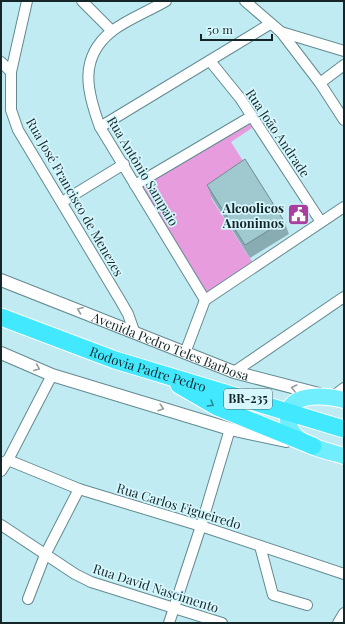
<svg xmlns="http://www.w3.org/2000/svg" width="345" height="624" font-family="'Playfair Display',serif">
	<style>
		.green { fill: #e79ddd }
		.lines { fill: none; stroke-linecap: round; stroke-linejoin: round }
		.minor-casing { stroke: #628a90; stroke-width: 12 }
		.tertiary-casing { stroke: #628a90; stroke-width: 14 }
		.primary-casing { stroke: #fff; stroke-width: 18 }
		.trunk-casing { stroke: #fff; stroke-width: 19 }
		.minor { stroke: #fff; stroke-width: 10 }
		.tertiary { stroke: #fff; stroke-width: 12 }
		.primary { stroke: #71eefe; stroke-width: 16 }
		.trunk { stroke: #42e8fe; stroke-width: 17 }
		.wall { fill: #89acb2 }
		.building { fill: #9fc8cf; stroke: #6f8c91 }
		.oneway { stroke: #969d9e }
		.oneway2 { stroke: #2c8793 }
		.labels { text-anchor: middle; stroke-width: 3.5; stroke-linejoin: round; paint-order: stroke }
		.shield { fill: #d5f7fd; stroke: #4f6568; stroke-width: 1 }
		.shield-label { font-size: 12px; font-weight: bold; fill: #152628 }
		.street-label { font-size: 13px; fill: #152628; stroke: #d5f7fd }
		.poi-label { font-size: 13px; font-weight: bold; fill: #152628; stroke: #d5f7fd; text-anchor: end }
	</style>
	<rect width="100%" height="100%" fill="#c1ebf3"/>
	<polygon class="green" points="250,124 252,128 231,142 250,172 211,198 253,263 207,295 137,186"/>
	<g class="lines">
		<defs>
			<g id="minor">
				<polyline points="27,1 11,72 11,110 18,130 120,300 128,314 134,331"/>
				<polyline points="82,1 112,31"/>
				<path d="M166,1C149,11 128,19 112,31C78,58 87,92 100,127L205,300"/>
				<polyline points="245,1 281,32 344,51"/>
				<polyline points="281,32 320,83 344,120"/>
				<polyline points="210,61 240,98 321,222"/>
				<polyline points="1,62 11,72"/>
				<polyline points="320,83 344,65"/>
				<polyline points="100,127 270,24"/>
				<polyline points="135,185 252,116"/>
				<polyline points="62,202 124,164"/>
				<polyline points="185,353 205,300 344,207"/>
				<polyline points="234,372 344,297"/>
				<polyline points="332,397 344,388"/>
				<polyline points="2,463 8,460 52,375"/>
				<polyline points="1,471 8,460 79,489 201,526 344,574"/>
				<polyline points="1,525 75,574 91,582 222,623"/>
				<polyline points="260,546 273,595 307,605"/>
				<polyline points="28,599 45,555 79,489"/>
				<polyline points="169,623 201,526 230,429"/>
				<polyline points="338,623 344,613"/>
			</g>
			<g id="tertiary">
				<path id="s1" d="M1,280L234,372L319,394"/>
				<polyline points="1,353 52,375 230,429 286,441"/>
			</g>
			<path id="primary" d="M344,400C328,396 292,391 288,414C287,422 289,428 294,434C305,447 328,451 344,456"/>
			<g id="trunk">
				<path id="s2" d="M1,317L115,360L344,429"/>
				<polyline points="179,385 217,407 313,446"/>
			</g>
		</defs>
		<use href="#minor" class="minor-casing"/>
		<use href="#tertiary" class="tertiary-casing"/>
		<use href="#primary" class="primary-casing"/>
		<use href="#trunk" class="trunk-casing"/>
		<use href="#minor" class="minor"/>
		<use href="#tertiary" class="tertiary"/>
		<use href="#primary" class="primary"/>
		<use href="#trunk" class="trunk"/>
	</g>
	<polygon class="wall" points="207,185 284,221 289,234 250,258 212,198"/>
	<polygon class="building" points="245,159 284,221 245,245 207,185"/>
	<defs><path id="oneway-chevron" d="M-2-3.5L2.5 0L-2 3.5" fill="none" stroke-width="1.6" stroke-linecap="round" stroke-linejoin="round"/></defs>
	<g class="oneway">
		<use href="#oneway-chevron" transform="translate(80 310) rotate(-159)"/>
		<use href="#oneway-chevron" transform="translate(37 368) rotate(23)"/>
		<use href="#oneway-chevron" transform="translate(294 388) rotate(-166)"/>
		<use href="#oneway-chevron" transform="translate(161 408) rotate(17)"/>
	</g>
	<use class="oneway2" href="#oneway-chevron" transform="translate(211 404) rotate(30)"/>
	<defs>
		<symbol id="civic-square" viewBox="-11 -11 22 22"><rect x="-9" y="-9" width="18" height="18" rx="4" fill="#a93e9f" stroke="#d5f7fd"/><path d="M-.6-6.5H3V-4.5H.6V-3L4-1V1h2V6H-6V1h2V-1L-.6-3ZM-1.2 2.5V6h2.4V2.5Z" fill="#fff"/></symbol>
	</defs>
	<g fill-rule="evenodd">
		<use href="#civic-square" x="286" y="202" width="25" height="25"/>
	</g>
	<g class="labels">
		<rect class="shield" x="224" y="389" width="48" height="20" rx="3"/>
		<g class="shield-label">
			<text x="248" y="403">BR-235</text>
		</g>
		<g class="street-label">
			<text transform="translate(278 133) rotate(56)" y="5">Rua João Andrade</text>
			<text transform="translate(143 171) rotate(59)" y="5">Rua Antônio Sampaio</text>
			<text transform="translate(75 197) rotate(60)" y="5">Rua José Francisco de Menezes</text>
			<text dy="5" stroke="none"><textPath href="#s1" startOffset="182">Avenida Pedro Teles Barbosa</textPath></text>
			<text dy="5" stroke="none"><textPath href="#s2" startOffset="156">Rodovia Padre Pedro</textPath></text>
			<text transform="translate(179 506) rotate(17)" y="5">Rua Carlos Figueiredo</text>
			<text transform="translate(156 588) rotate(18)" y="5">Rua David Nascimento</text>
		</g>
		<g class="poi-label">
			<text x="284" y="213">Alcoolicos<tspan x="284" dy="15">Anonimos</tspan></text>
		</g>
	</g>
	<rect width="345" height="624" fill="none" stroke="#152628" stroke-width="4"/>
	<path d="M201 34v6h71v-6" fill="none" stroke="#152628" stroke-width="2"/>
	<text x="207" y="34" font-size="12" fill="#152628" stroke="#d5f7fd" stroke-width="3" paint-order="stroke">50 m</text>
</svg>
